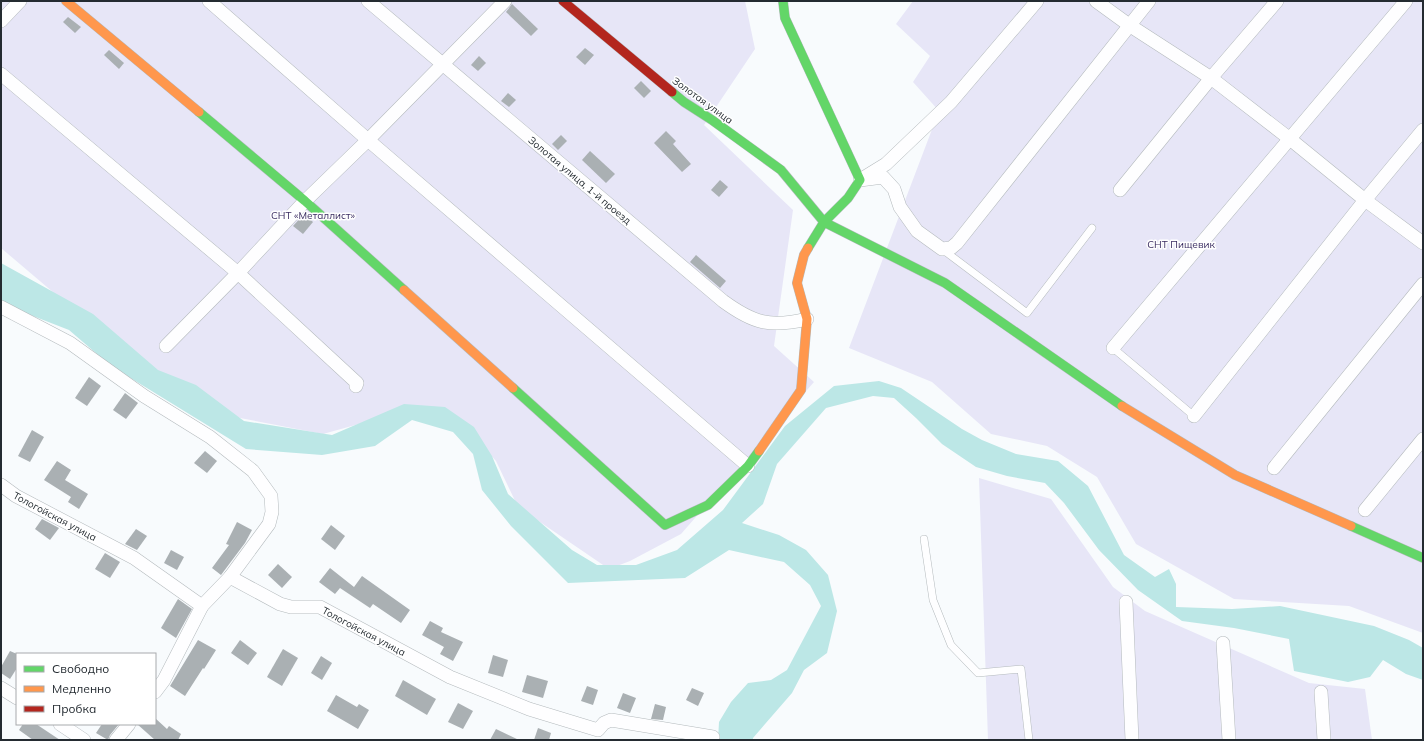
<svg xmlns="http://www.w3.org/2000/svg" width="1424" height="741" font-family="Mulish,sans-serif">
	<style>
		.green { fill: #e7e6f7 }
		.water { fill: #bce7e6 }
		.building { fill: #aab0b3 }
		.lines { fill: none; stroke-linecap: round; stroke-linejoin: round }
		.lane-casing { stroke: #b4babd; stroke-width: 8 }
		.street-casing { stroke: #b4babd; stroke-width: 14 }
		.fast-casing { stroke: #b4babd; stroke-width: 10 }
		.slow-casing { stroke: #b4babd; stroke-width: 10 }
		.jam-casing { stroke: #b4babd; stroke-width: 10 }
		.lane { stroke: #fefeff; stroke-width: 7 }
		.street { stroke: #fefeff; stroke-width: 13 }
		.fast { stroke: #63d668; stroke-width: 9 }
		.slow { stroke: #ff974d; stroke-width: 9 }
		.jam { stroke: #b3261e; stroke-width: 9 }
		.labels { text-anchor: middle; stroke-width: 3; stroke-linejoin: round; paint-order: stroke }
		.street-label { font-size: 10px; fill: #242b31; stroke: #fff }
		.park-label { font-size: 10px; fill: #3a2c61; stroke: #fff }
	</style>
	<rect width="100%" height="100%" fill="#f8fbfd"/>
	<g class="green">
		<polygon points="1,1 745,1 755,49 704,125 793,210 774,346 814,382 681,534 630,561 609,569 518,507 496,461 458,419 384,417 323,434 240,418 191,393 133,360 1,248"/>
		<polygon points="913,1 1423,1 1423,633 1349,606 1234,599 1136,544 1097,477 1047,446 991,434 932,382 849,348 939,111 913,82 930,56 896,24"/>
		<polygon points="979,478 1051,499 1113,587 1145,611 1309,683 1365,689 1372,740 988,740"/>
	</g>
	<polygon class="water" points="1,263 93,314 158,370 196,385 244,421 332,435 404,404 445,407 474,427 492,456 508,494 572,550 597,565 636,565 677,550 723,510 785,426 834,386 879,381 901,388 962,429 982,440 1016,454 1058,461 1088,486 1124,555 1155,577 1169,569 1176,584 1176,607 1232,609 1280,606 1374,626 1409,640 1423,648 1423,680 1406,674 1383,660 1370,677 1348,682 1294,671 1289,639 1234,628 1182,621 1138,590 1099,550 1064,503 1045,483 1007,476 976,467 942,444 916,418 894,398 873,396 826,408 777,464 763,504 742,523 779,535 806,550 828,575 837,611 827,653 804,670 792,693 753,738 753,740 718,740 719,722 731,702 748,683 771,680 787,670 821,606 810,585 784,562 729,550 685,578 568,583 511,526 482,490 473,454 453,432 412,420 375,446 322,455 246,449 111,366 69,330 15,309 1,301"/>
	<g class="building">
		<polygon points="512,4 538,29 531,36 506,12"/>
		<polygon points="68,17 81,27 75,33 63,22"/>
		<polygon points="585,48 594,55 585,65 576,57"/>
		<polygon points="109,50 124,63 119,69 104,55"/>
		<polygon points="479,56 486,63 478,71 471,65"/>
		<polygon points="641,81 651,91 644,98 634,88"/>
		<polygon points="508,93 516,100 509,107 501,101"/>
		<polygon points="666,131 676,141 673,144 691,164 682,172 654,143"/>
		<polygon points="561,135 567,141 558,150 552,144"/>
		<polygon points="590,151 615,174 606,183 582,160"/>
		<polygon points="720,180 728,187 719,197 711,190"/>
		<polygon points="304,214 313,222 303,234 293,226"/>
		<polygon points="696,255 726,281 720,288 690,262"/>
		<polygon points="89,377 101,386 87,406 75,398"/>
		<polygon points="125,393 138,403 126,419 113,410"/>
		<polygon points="32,430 44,437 30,462 18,456"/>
		<polygon points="205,451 217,461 207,473 194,463"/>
		<polygon points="57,461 71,470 65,480 88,494 79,509 68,502 71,497 44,480"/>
		<polygon points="42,519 59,528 50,540 35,529"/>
		<polygon points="237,522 252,530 245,543 221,575 212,568 229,545 226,544"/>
		<polygon points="331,525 345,536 335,550 321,539"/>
		<polygon points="136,529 147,536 137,550 125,544"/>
		<polygon points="171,550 184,557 177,570 164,563"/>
		<polygon points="105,553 120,562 110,578 95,569"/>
		<polygon points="278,564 292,577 282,588 268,575"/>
		<polygon points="330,568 354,587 362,576 410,610 401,623 373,604 370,608 340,588 335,594 319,582"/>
		<polygon points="178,599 192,609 176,638 161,628"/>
		<polygon points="430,621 443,628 441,632 463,642 453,661 440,654 444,647 422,635"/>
		<polygon points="198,640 216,650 204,669 203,668 185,696 170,686"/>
		<polygon points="240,640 257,653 248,665 231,653"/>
		<polygon points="283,649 298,658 282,686 267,677"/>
		<polygon points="10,651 17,654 17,668 10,679 1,673 1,667"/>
		<polygon points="493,655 508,660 503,677 488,673"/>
		<polygon points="321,656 332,663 322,680 311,673"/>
		<polygon points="527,675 548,681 543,698 522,692"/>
		<polygon points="403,680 436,699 427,715 395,696"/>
		<polygon points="587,686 598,690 593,705 581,701"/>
		<polygon points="692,688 704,693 698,706 686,700"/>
		<polygon points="623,693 636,698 630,713 617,708"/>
		<polygon points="336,695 357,707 359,704 369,710 358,729 327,711"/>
		<polygon points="458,703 473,711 463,729 448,722"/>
		<polygon points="655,704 666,707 663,720 651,719"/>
		<polygon points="155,718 167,729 169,726 181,734 178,740 155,740 137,724 155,724"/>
		<polygon points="23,724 36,724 60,740 33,740 19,730"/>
		<polygon points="102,724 119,724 110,735 108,740 96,733"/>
		<polygon points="538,728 551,733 549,740 534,740"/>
		<polygon points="496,729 519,740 490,740"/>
	</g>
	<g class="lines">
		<defs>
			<g id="lane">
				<polyline points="942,249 1027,313 1092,228"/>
				<polyline points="1113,348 1194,416"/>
				<polyline points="924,539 933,600 951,645 978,673 1021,669 1029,740"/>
			</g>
			<g id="street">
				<polyline points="209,1 368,140 748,466"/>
				<path d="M368,1L723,301C753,323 770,328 807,319"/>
				<polyline points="1037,1 951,102 886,164 860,180 883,177 894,189 900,207 917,231 942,249 951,248 957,243 1149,1"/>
				<polyline points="1096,1 1129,25 1211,78 1290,139 1365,200 1423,243"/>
				<polyline points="1,21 20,1"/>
				<polyline points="1,74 238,273 357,383 356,386"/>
				<polyline points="1120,190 1211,78 1277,1"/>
				<polyline points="1,307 70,343 144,396 210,437 253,471 271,496 272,512 269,524 230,577"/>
				<polyline points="166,346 238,273 305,201 368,140 505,1"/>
				<polyline points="1113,348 1406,1"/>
				<polyline points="1194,416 1365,200 1423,130"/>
				<polyline points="1274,468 1423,284"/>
				<polyline points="1,485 16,496 134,558 202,606"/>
				<polyline points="1365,510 1423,439"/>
				<polyline points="1126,602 1132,740"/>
				<polyline points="1223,643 1229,740"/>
				<polyline points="1,688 17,698"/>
				<polyline points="155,692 164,680 202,606 230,577 280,604 291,607 320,607 450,677 529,709 598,730 604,723 611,720 713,737"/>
				<polyline points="1321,692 1324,740"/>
				<polyline points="60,724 84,740"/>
				<polyline points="116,740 129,724"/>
			</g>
			<g id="fast">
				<polyline points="783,1 785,18 860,180 848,198 824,222 808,248"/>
				<polyline points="672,92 684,102 712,120 781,170 824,222 945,283 1122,406"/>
				<polyline points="199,112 305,201 404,290"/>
				<polyline points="513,388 665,525 708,505 748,466 759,451"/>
				<polyline points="1351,526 1423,558"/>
			</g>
			<g id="slow">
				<polyline points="66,1 199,112"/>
				<polyline points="404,290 513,388"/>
				<polyline points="1122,406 1235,475 1351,526"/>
				<polyline points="759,451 801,390 807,319 797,283 804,255 808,248"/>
			</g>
			<polyline id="jam" points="563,1 672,92"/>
		</defs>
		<use href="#lane" class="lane-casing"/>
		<use href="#street" class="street-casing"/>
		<use href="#fast" class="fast-casing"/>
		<use href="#slow" class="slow-casing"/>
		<use href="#jam" class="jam-casing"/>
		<use href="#lane" class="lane"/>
		<use href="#street" class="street"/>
		<use href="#fast" class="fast"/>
		<use href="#slow" class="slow"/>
		<use href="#jam" class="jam"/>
	</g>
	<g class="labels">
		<g class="street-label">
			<text transform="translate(703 100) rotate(36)" y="4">Золотая улица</text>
			<text transform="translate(580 180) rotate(40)" y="4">Золотая улица, 1-й проезд</text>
			<text transform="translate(55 516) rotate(28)" y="4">Тологойская улица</text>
			<text transform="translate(364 631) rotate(28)" y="4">Тологойская улица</text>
		</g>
		<g class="park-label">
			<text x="313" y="219">СНТ «Металлист»</text>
			<text x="1181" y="248">СНТ Пищевик</text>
		</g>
	</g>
	<rect width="1424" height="741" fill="none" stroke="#242b31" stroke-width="4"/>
	<rect x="16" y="653" width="140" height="72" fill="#ffffff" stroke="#a7aaad"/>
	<rect x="24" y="666" width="20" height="6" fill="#63d668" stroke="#a7aaad"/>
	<text x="52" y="673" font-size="12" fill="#242b31">Свободно</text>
	<rect x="24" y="686" width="20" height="6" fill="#ff974d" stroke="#a7aaad"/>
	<text x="52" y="693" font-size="12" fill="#242b31">Медленно</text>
	<rect x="24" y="706" width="20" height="6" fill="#b3261e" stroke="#a7aaad"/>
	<text x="52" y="713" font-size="12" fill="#242b31">Пробка</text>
</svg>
